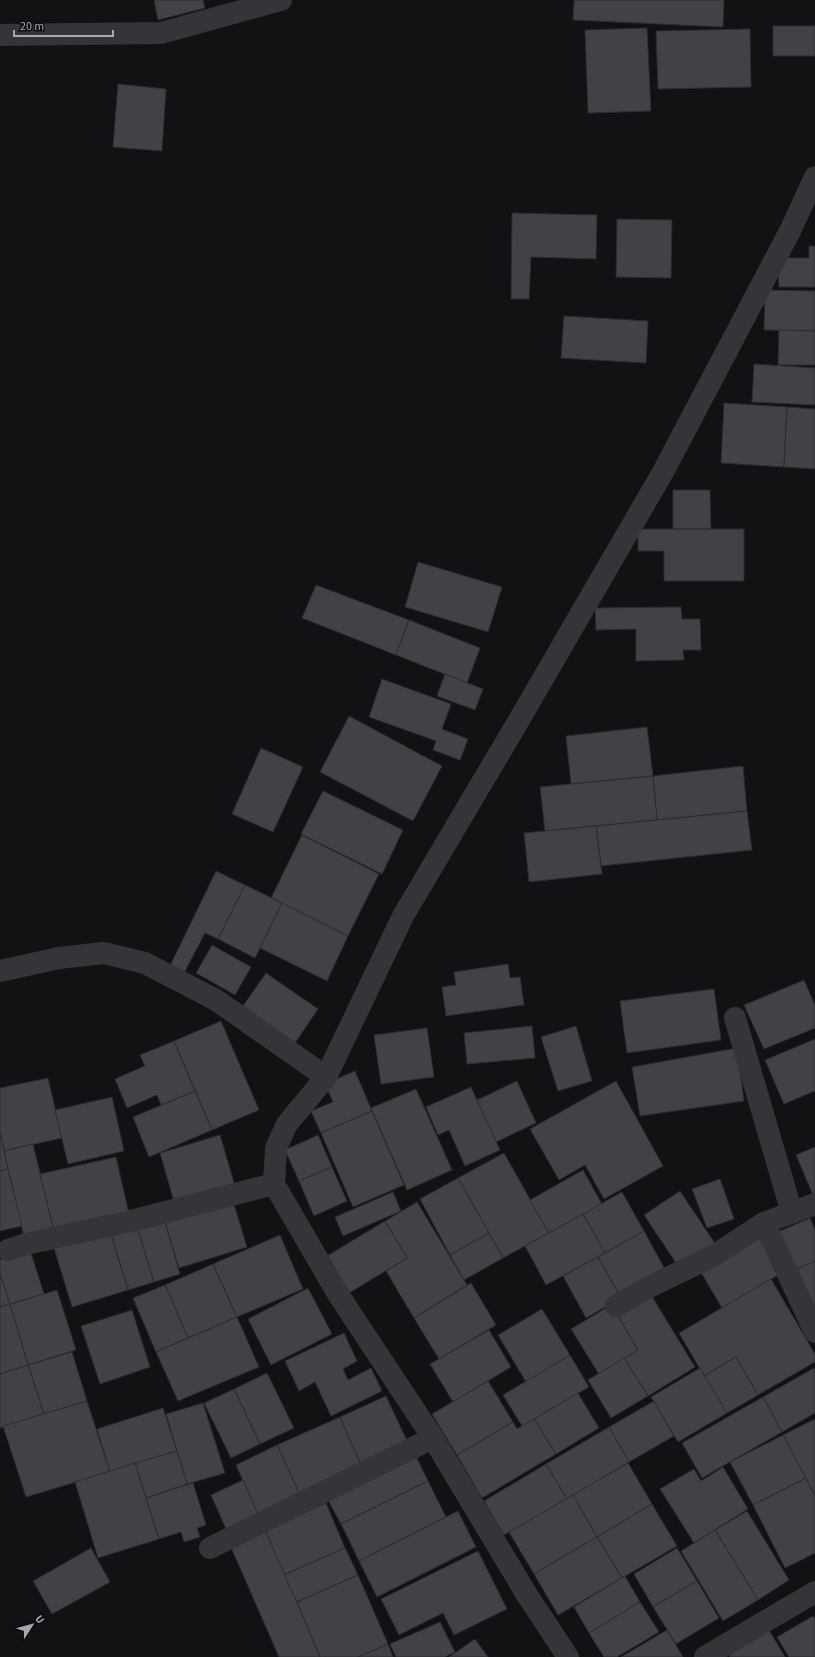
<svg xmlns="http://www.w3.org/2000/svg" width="815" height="1657" font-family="'Source Sans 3',sans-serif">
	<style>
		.building { fill: #414247; stroke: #2c2c30 }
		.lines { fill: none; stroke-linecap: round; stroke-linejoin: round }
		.street { stroke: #333539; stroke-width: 22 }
	</style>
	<rect width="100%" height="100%" fill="#121214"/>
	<g class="building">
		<polygon points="154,0 203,0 205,8 158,20"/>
		<polygon points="574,0 724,0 723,27 573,20"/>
		<rect x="773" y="26" width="42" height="30"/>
		<polygon points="647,28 651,111 588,113 585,30"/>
		<polygon points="750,29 751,87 658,89 656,31"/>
		<polygon points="118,84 166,89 162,151 113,147"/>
		<polygon points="512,213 597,215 596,259 531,257 529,299 511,299"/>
		<polygon points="617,219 672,220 671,278 616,277"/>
		<polygon points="809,246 815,246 815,287 779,287 778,258 809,258"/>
		<polygon points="765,290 815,291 815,331 764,330"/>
		<polygon points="564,316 648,321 646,363 561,358"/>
		<polygon points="779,330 815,331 815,365 778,365"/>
		<polygon points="754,364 815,368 815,405 752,402"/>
		<polygon points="724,403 787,407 784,467 721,463"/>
		<polygon points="787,407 815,409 815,469 784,467"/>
		<polygon points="673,490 710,490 711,529 673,529"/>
		<polygon points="638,529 744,529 744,581 664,581 664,551 638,551"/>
		<polygon points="418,562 502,587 488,632 405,607"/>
		<polygon points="316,585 409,620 396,655 302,618"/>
		<polygon points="681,607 682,619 700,619 701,650 683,650 684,660 636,661 636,629 596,630 595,608"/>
		<polygon points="409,620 480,648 467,683 396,655"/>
		<polygon points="445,674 483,689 475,710 437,696"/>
		<polygon points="382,679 451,704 442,729 468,739 460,760 433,750 436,741 369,717"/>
		<polygon points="349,716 442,766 413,821 320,772"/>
		<polygon points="647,727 653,776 571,784 566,736"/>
		<polygon points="261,748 303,767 273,832 232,814"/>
		<polygon points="743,766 747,811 657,820 653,776"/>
		<polygon points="653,776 657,820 545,831 540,787"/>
		<polygon points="323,791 403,830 382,874 301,834"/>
		<polygon points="747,811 752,850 601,866 596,826"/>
		<polygon points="596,826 602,874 529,882 524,833"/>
		<polygon points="302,835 379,874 348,936 271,898"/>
		<polygon points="216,871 245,885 218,939 205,933 184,973 170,966"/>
		<polygon points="245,885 282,903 255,958 218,939"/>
		<polygon points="282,903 348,936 327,981 260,948"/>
		<polygon points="212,945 251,967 235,995 196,973"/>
		<polygon points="508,964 510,978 520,977 524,1005 446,1016 442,987 456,985 454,972"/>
		<polygon points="266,973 318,1009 293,1046 240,1010"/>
		<polygon points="804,980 815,1005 815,1028 764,1049 744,1005"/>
		<polygon points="714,989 721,1040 627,1053 620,1001"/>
		<polygon points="221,1021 259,1110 212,1130 174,1041"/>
		<polygon points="532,1026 535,1058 467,1064 464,1033"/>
		<polygon points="576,1026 592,1081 558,1091 541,1037"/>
		<polygon points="427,1028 434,1077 381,1084 374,1035"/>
		<polygon points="815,1039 815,1091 784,1104 765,1060"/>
		<polygon points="174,1041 195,1091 161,1105 157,1095 127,1108 115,1079 145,1066 140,1055"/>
		<polygon points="737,1048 744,1101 640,1116 632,1067"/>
		<polygon points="355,1071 372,1111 321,1133 311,1111 333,1102 325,1084"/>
		<polygon points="48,1078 62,1138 4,1151 0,1132 0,1088"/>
		<polygon points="517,1081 536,1123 496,1142 477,1100"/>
		<polygon points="616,1081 663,1166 604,1199 585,1165 559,1180 530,1129"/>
		<polygon points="471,1087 500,1150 465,1166 449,1130 438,1135 426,1107"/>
		<polygon points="416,1089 452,1170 407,1190 371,1108"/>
		<polygon points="195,1091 212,1130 149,1157 133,1117"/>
		<polygon points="112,1097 124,1151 68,1164 55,1110"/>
		<polygon points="372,1111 404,1185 353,1207 321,1133"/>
		<polygon points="0,1132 8,1169 0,1171"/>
		<polygon points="220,1135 235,1186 175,1205 160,1153"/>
		<polygon points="318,1135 332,1167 299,1181 285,1150"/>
		<polygon points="33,1144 55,1235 25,1242 4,1151"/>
		<polygon points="815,1147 815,1200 796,1155"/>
		<polygon points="504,1153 549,1233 503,1258 458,1178"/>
		<polygon points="116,1157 130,1218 55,1235 40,1174"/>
		<polygon points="332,1167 347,1201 314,1216 299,1181"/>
		<polygon points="8,1169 22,1226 0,1231 0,1171"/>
		<polygon points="583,1170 602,1204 549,1233 530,1200"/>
		<polygon points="458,1178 489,1233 450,1255 420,1199"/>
		<polygon points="720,1179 734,1219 707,1228 692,1189"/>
		<polygon points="680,1191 716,1245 680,1269 644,1215"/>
		<polygon points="393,1192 401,1211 343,1236 335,1217"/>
		<polygon points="622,1192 644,1231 605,1253 583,1214"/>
		<polygon points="231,1195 247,1247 179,1268 163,1215"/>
		<polygon points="417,1202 467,1285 414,1318 386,1271 407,1258 385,1221"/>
		<polygon points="583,1214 605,1253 546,1285 525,1246"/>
		<polygon points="163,1215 180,1274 154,1282 136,1224"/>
		<polygon points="810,1218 815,1230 815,1261 790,1272 773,1234"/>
		<polygon points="385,1221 407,1258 349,1293 327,1256"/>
		<polygon points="136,1224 154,1282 128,1290 110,1231"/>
		<polygon points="110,1231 128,1290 72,1307 54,1248"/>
		<polygon points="644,1231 667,1273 621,1298 598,1257"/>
		<polygon points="762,1232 785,1271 722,1308 699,1269"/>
		<polygon points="489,1233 503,1258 464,1280 450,1255"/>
		<polygon points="280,1235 303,1289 237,1317 213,1264"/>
		<polygon points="30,1250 44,1294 10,1304 0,1274 0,1260"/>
		<polygon points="598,1257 621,1298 586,1318 563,1276"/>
		<polygon points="815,1261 815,1320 790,1272"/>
		<polygon points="213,1264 237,1317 188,1338 165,1285"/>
		<polygon points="0,1274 10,1304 0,1307"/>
		<polygon points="771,1279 815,1354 815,1362 758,1395 736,1357 704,1376 679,1333"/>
		<polygon points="471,1283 496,1325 439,1359 414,1318"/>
		<polygon points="165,1285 188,1338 156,1352 133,1298"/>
		<polygon points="308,1288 332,1334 271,1365 248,1319"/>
		<polygon points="57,1290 76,1350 28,1365 10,1304"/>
		<polygon points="648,1290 695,1367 648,1396 624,1358 638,1350 615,1311"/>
		<polygon points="10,1304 28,1365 0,1374 0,1307"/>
		<polygon points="611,1305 638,1350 599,1374 571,1329"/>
		<polygon points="542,1309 570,1355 526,1382 498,1335"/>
		<polygon points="132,1310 150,1367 100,1384 81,1326"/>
		<polygon points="237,1317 259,1367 178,1401 156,1352"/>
		<polygon points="489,1330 511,1367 453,1402 430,1364"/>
		<polygon points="344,1333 357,1361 343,1369 348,1380 371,1368 382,1391 331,1416 315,1382 299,1391 285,1361"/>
		<polygon points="72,1352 87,1401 44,1414 28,1365"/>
		<polygon points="570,1355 589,1387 522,1426 503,1395"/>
		<polygon points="736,1357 758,1395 727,1413 704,1376"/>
		<polygon points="624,1358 648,1396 611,1418 588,1380"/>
		<polygon points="28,1365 44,1414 0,1428 0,1374"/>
		<polygon points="700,1368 727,1413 678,1442 651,1397"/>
		<polygon points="814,1368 815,1370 815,1413 782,1432 763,1397"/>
		<polygon points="267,1373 294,1428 260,1444 234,1389"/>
		<polygon points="488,1381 513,1422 457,1455 432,1414"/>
		<polygon points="234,1389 260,1444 231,1458 204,1403"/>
		<polygon points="578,1393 599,1428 556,1454 534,1419"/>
		<polygon points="386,1396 409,1445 362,1467 340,1417"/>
		<polygon points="763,1397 782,1432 702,1478 682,1443"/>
		<polygon points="87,1401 110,1472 26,1497 3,1426"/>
		<polygon points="654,1401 674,1436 629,1462 609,1427"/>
		<polygon points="203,1403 225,1473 187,1484 166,1414"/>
		<polygon points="163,1408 177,1451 110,1472 97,1429"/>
		<polygon points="340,1417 362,1467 300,1495 277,1445"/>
		<polygon points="534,1419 556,1454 482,1498 457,1455 513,1422 517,1429"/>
		<polygon points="815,1419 815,1496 783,1435"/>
		<polygon points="609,1427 629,1462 567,1499 546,1464"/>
		<polygon points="783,1435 806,1478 753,1505 730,1462"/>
		<polygon points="277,1445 300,1495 258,1515 236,1465"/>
		<polygon points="177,1451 187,1484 146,1498 135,1463"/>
		<polygon points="415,1454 428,1481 341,1524 327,1498"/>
		<polygon points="135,1463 159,1539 98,1558 75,1482"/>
		<polygon points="628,1463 652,1504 597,1537 573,1495"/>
		<polygon points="546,1464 567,1499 504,1535 484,1501"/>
		<polygon points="723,1467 748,1509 694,1543 660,1489 694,1469 701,1481"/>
		<polygon points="806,1478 815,1496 815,1553 785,1568 753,1505"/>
		<polygon points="243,1480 258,1515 226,1529 211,1495"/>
		<polygon points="428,1481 446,1517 359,1561 341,1524"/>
		<polygon points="193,1483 206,1525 197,1528 200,1537 184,1542 181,1532 159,1539 146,1498"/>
		<polygon points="573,1495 597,1537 534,1574 509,1532"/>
		<polygon points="326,1503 345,1548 284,1575 265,1530"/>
		<polygon points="652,1504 677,1546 622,1578 597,1537"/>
		<polygon points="458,1511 476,1547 377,1597 359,1561"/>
		<polygon points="747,1511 789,1580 758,1600 715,1530"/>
		<polygon points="265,1530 297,1602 320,1657 279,1657 230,1545"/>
		<polygon points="715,1530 758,1600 723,1621 681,1551"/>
		<polygon points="597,1537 622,1578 558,1615 534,1574"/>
		<polygon points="91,1548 110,1582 52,1614 33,1581"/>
		<polygon points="345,1548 358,1575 297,1602 284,1575"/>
		<polygon points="677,1548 697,1581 653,1607 634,1574"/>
		<polygon points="478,1551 507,1609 454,1635 443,1613 399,1635 381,1599"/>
		<polygon points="358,1575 388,1644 358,1657 320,1657 297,1602"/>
		<polygon points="625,1576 640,1602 589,1633 574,1607"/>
		<polygon points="697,1581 719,1618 676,1644 653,1607"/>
		<polygon points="640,1602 659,1632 617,1657 604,1657 589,1633"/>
		<polygon points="813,1616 815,1619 815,1657 789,1657 777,1637"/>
		<polygon points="440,1622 455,1652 445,1657 396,1657 390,1644"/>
		<polygon points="766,1625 785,1657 730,1657 726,1649"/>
		<polygon points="667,1630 683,1657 621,1657"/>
		<polygon points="475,1639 488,1657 449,1657"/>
		<polygon points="388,1644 393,1657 358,1657"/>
	</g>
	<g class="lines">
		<g class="street">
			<polyline points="0,35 161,33 281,0"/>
			<polyline points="0,971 59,958 104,953 145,963 216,1000 326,1077"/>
			<polyline points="735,1018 792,1213"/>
			<polyline points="764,1223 815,1332"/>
			<polyline points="8,1250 26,1244 131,1221 274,1184"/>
			<polyline points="616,1306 651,1286 713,1256 764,1223 815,1204"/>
			<polyline points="210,1548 433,1438"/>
			<polyline points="568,1657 527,1595 433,1438 338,1294 274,1184 276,1148 287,1124 326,1077 403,916 519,720 663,472 790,231 815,177"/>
			<polyline points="705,1657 815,1592"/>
		</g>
	</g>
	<g transform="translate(32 1625) rotate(54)" stroke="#0d0d0f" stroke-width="3" paint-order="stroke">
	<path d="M0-3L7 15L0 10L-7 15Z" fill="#a4aab4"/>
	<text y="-6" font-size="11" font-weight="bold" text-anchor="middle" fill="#a4aab4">U</text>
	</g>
	<path d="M14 30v6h99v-6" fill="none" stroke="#a4aab4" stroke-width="2"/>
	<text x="20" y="30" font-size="12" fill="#a4aab4" stroke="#0d0d0f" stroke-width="3" paint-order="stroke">20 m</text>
</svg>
